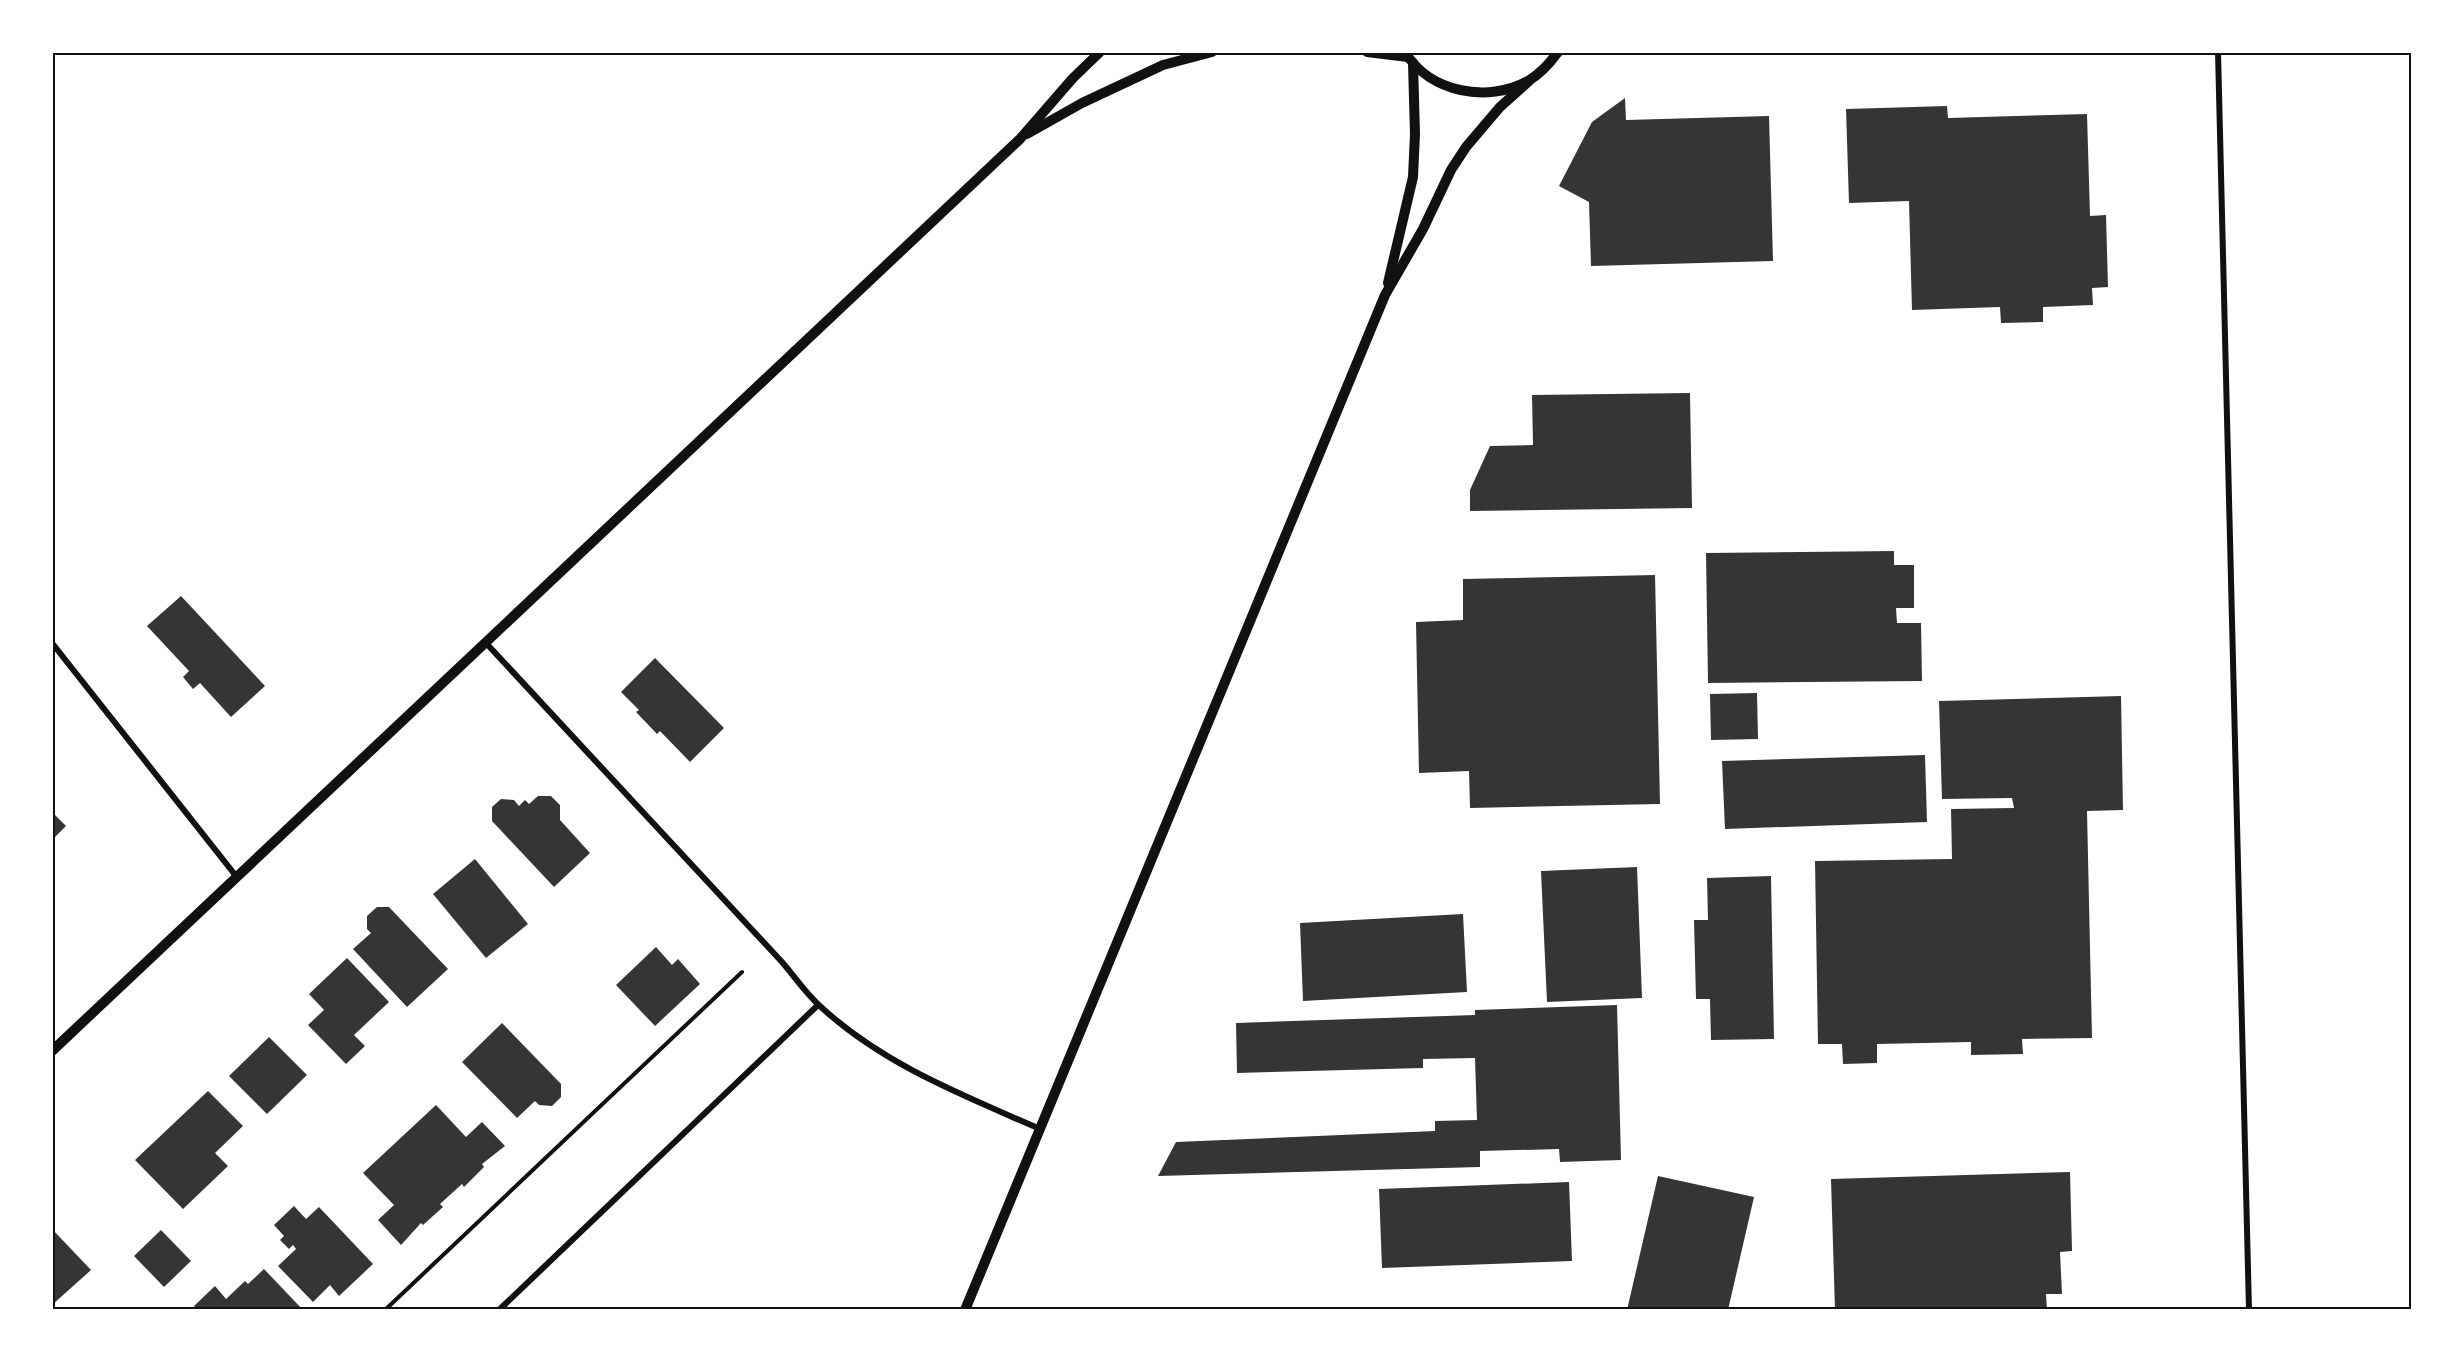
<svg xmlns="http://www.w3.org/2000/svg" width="2464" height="1362" font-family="'Nunito Sans',sans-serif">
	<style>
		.building { fill: #353535 }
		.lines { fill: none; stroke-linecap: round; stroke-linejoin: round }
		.path { stroke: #111; stroke-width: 4 }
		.minor { stroke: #111; stroke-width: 6 }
		.tertiary { stroke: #111; stroke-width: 10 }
		.neatline { fill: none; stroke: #111; stroke-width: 2 }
	</style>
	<rect width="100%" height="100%" fill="#fff"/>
	<g class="building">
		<polygon points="1625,98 1626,120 1769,116 1773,261 1591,266 1589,202 1559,186 1592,122"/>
		<polygon points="1947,106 1948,118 2087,114 2090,216 2106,215 2108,287 2092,288 2093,305 2043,307 2043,322 2001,323 2000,307 1912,310 1909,201 1849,203 1846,109"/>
		<polygon points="1690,393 1692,508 1470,511 1470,490 1490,446 1533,445 1532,395"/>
		<polygon points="1894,551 1894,565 1914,565 1914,608 1896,608 1897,623 1921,623 1922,681 1708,683 1706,553"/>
		<polygon points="1655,575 1660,804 1470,808 1469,771 1419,773 1416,622 1463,620 1463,579"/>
		<polygon points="181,596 265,686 231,717 200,683 193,689 183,677 189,671 147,626"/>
		<polygon points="655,658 724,728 690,762 660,731 657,734 636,712 639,710 621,692"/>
		<polygon points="1757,693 1758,739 1711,740 1710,694"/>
		<polygon points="2121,696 2123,810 2087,811 2092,1038 2022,1039 2023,1054 1971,1055 1971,1042 1877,1044 1877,1063 1843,1064 1842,1044 1818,1044 1815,861 1952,859 1951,809 2014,808 2012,798 1942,799 1939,701"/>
		<polygon points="1925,755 1927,822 1725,829 1722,761"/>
		<polygon points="538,796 551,796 560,805 560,820 590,853 554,887 492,821 492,807 501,799 514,800 519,806 525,800 529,804"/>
		<polygon points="52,812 66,826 52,840"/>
		<polygon points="475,859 528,924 486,958 433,894"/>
		<polygon points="1637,867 1642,998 1547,1002 1541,871"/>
		<polygon points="1771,876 1774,1039 1711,1040 1710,999 1696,999 1694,920 1708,920 1707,878"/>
		<polygon points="377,907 389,907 448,969 407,1007 353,949 371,933 367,929 367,916"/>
		<polygon points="1463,914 1467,992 1303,1001 1300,923"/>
		<polygon points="656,947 672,965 678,959 700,984 655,1026 616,985"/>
		<polygon points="347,958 389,1002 354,1035 365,1046 346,1064 308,1025 324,1010 309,994"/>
		<polygon points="1617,1005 1621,1160 1560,1162 1559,1149 1480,1151 1480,1167 1158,1176 1176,1142 1435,1131 1435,1121 1477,1120 1475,1058 1423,1059 1423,1068 1237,1073 1236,1023 1475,1015 1475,1010"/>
		<polygon points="502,1023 561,1084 561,1097 552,1106 539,1105 535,1101 517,1118 462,1062"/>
		<polygon points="269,1037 307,1075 267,1114 229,1076"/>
		<polygon points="208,1091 243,1126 215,1153 228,1166 183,1209 135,1160"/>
		<polygon points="436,1105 466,1137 482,1122 505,1146 482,1164 484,1167 464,1187 462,1184 440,1204 443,1207 423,1225 421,1223 401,1245 378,1220 394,1205 363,1173"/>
		<polygon points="2070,1172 2072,1251 2060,1252 2062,1294 2046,1294 2047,1310 1835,1310 1831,1179"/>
		<polygon points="1658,1176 1754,1197 1728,1310 1627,1310"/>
		<polygon points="1569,1182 1572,1261 1382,1268 1379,1189"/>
		<polygon points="294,1206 306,1219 319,1207 373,1264 339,1296 330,1285 313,1302 278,1266 296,1249 293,1245 289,1249 280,1240 284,1236 274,1225"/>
		<polygon points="52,1229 91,1270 52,1305"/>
		<polygon points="161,1230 191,1261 164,1287 134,1256"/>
		<polygon points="264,1269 303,1310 198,1310 194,1306 215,1286 226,1299 245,1281 248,1284"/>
	</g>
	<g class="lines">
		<polyline class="path" points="385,1310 742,972"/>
		<g class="minor">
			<polyline points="2218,52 2249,1310"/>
			<path d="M485,642L782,962C795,977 806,994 821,1007C884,1065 963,1095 1040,1129"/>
			<polyline points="52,643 236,876"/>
			<polyline points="499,1310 818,1005"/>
		</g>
		<g class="tertiary">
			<polyline points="1367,52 1408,57"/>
			<path d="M1405,52C1430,93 1488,103 1528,81C1540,74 1550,63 1558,52"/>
			<polyline points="1027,134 1082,103 1163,65 1212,52"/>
			<polyline points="1388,283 1413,177 1415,134 1413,63"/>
			<polyline points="52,1051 1020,139 1073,78 1100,52"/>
			<polyline points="965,1310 1385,295 1423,229 1451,170 1466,147 1500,107 1529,81"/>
		</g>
	</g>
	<rect width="2464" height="1362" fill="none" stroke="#ffffff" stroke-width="108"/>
	<rect x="54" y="54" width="2356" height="1254" class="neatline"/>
</svg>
